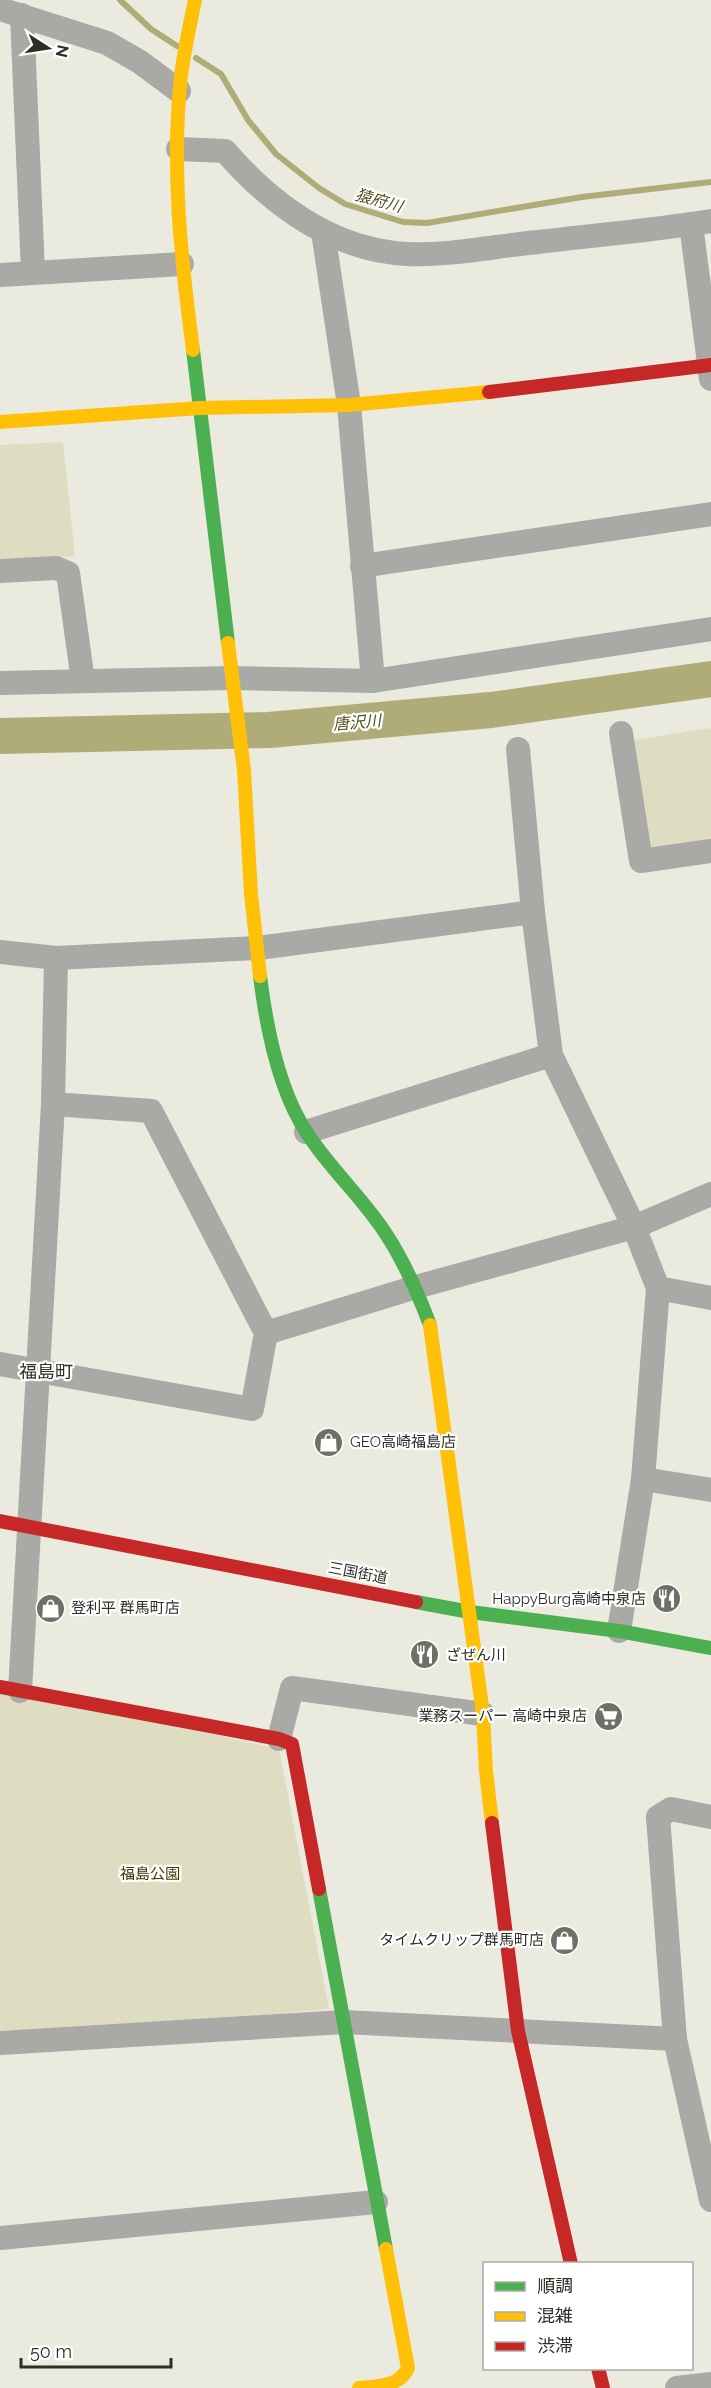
<svg xmlns="http://www.w3.org/2000/svg" width="711" height="2388" font-family="Raleway,'Noto Sans JP',sans-serif">
	<style>
		.green { fill: #dfddc1 }
		.lines { fill: none; stroke-linecap: round; stroke-linejoin: round }
		.stream { stroke: #b0ac77; stroke-width: 6 }
		.river { stroke: #b0ac77; stroke-width: 36 }
		.street { stroke: #a9a9a5; stroke-width: 24 }
		.fast { stroke: #4caf50; stroke-width: 14 }
		.slow { stroke: #ffc107; stroke-width: 14 }
		.jam { stroke: #c62828; stroke-width: 14 }
		.labels { text-anchor: middle; stroke-width: 4.5; stroke-linejoin: round; paint-order: stroke }
		.poi-label { font-size: 15px; fill: #2e2d26; stroke: #fff; text-anchor: start }
		.street-label { font-size: 15px; fill: #2e2d26; stroke: #fff }
		.park-label { font-size: 15px; fill: #3e3900; stroke: #fff }
		.water-label { font-size: 16px; font-style: italic; fill: #544f19; stroke: #fff }
		.quarter-label { font-size: 18px; fill: #2e2d26; stroke: #fff }
	</style>
	<rect width="100%" height="100%" fill="#eaeadf"/>
	<g class="green">
		<polygon points="63,442 75,556 0,561 0,445"/>
		<polygon points="711,728 711,845 648,849 629,747 634,740"/>
		<polygon points="0,1687 279,1749 329,2009 0,2040"/>
	</g>
	<g class="lines">
		<g class="stream">
			<polyline points="120,0 151,29 177,46"/>
			<polyline points="196,58 221,74 248,120 276,154 319,188 345,204 403,222 427,223 582,197 711,182"/>
		</g>
		<polyline class="river" points="0,736 269,730 491,710 711,679"/>
		<g class="street">
			<polyline points="0,9 107,43 140,62 179,91"/>
			<polyline points="22,15 33,272"/>
			<path d="M178,149L225,151C272,205 332,250 407,254C450,256 495,246 538,242C596,235 654,230 711,221"/>
			<polyline points="691,224 711,379"/>
			<polyline points="323,232 349,405 373,681"/>
			<polyline points="0,275 182,264"/>
			<polyline points="362,566 711,514"/>
			<polyline points="0,571 56,568 68,573 83,681"/>
			<polyline points="0,683 232,678 373,681 711,629"/>
			<polyline points="621,733 641,861 711,851"/>
			<polyline points="518,749 533,912 551,1055 634,1227 658,1288 643,1479 619,1631"/>
			<polyline points="0,952 56,958 258,948 533,912"/>
			<polyline points="306,1132 551,1055"/>
			<polyline points="658,1288 711,1298"/>
			<polyline points="266,1333 416,1287 634,1227 711,1194"/>
			<polyline points="0,1364 252,1409 266,1333 151,1111 53,1104"/>
			<polyline points="643,1479 711,1490"/>
			<polyline points="20,1691 53,1104 56,958"/>
			<polyline points="279,1739 292,1688 483,1714"/>
			<polyline points="711,1817 671,1809 658,1817 675,2039 711,2200"/>
			<polyline points="0,2043 344,2022 675,2039"/>
			<polyline points="0,2238 376,2202"/>
			<polyline points="677,2388 711,2384"/>
		</g>
		<g class="fast">
			<polyline points="193,350 228,643"/>
			<path d="M260,976C266,1025 279,1091 307,1133C330,1169 363,1198 386,1234C405,1263 418,1293 430,1325"/>
			<polyline points="416,1602 470,1612 619,1631 711,1648"/>
			<polyline points="319,1889 386,2249"/>
		</g>
		<g class="slow">
			<path d="M193,350C181,260 171,167 181,76C184,51 190,25 195,0"/>
			<polyline points="0,422 200,408 349,405 489,392"/>
			<polyline points="228,643 244,770 251,894 260,976"/>
			<polyline points="430,1325 483,1714 486,1771 492,1823"/>
			<path d="M359,2388C378,2386 399,2387 408,2368L386,2249"/>
		</g>
		<g class="jam">
			<polyline points="489,392 711,365"/>
			<polyline points="0,1521 416,1602"/>
			<polyline points="0,1687 279,1739 292,1744 319,1889"/>
			<polyline points="492,1823 518,2031 571,2264"/>
			<polyline points="598,2368 603,2388"/>
		</g>
	</g>
	<defs>
		<symbol id="shop-disc" viewBox="-11 -11 22 22"><circle r="9.5" fill="#706f67" stroke="#fff"/><path d="M-5-2.5h2.3a2.7 3.5 0 0 1 5.4 0H5L5.5 6h-11ZM-1.5-2.5h3a1.5 2.3 0 0 0-3 0Z" fill="#fff"/></symbol>
		<symbol id="restaurant-disc" viewBox="-11 -11 22 22"><circle r="9.5" fill="#706f67" stroke="#fff"/><path d="M-5-6h1v4h1v-4h1v4h1v-4h1v5L-1.5 .5V6h-2V.5L-5-1ZM5-6V6H3V1.5H1.5Q1.5-4 5-6Z" fill="#fff"/></symbol>
		<symbol id="supermarket-disc" viewBox="-11 -11 22 22"><circle r="9.5" fill="#706f67" stroke="#fff"/><path d="M-6-5.5h2.5l.6 2H6L4.5 2H-2.5L-4.4-4H-6ZM-1.5 3.2a1.3 1.3 0 1 0 .1 0ZM3 3.2a1.3 1.3 0 1 0 .1 0Z" fill="#fff"/></symbol>
	</defs>
	<g fill-rule="evenodd">
		<use href="#shop-disc" x="312" y="1426" width="33" height="33"/>
		<use href="#restaurant-disc" x="650" y="1582" width="33" height="33"/>
		<use href="#shop-disc" x="34" y="1592" width="33" height="33"/>
		<use href="#restaurant-disc" x="408" y="1638" width="33" height="33"/>
		<use href="#supermarket-disc" x="592" y="1700" width="33" height="33"/>
		<use href="#shop-disc" x="548" y="1924" width="33" height="33"/>
	</g>
	<g class="labels">
		<g class="poi-label">
			<text x="350" y="1447">GEO高崎福島店</text>
			<text x="646" y="1604" text-anchor="end">HappyBurg高崎中泉店</text>
			<text x="71" y="1613">登利平 群馬町店</text>
			<text x="446" y="1660">ざぜん川</text>
			<text x="587" y="1721" text-anchor="end">業務スーパー 高崎中泉店</text>
			<text x="544" y="1945" text-anchor="end">タイムクリップ群馬町店</text>
		</g>
		<g class="street-label">
			<text transform="translate(358 1573) rotate(11)" y="5">三国街道</text>
		</g>
		<g class="park-label">
			<text x="150" y="1879">福島公園</text>
		</g>
		<g class="water-label">
			<text transform="translate(379 200) rotate(16)" y="6">猿府川</text>
			<text transform="translate(357 722) rotate(-5)" y="6">唐沢川</text>
		</g>
		<g class="quarter-label">
			<text x="46" y="1378">福島町</text>
		</g>
	</g>
	<rect x="483" y="2262" width="210" height="108" fill="#ffffff" stroke="#ababa8" stroke-width="1.5"/>
	<rect x="495" y="2282" width="30" height="9" fill="#4caf50" stroke="#ababa8" stroke-width="1.5"/>
	<text x="537" y="2292" font-size="18" fill="#2e2d26">順調</text>
	<rect x="495" y="2312" width="30" height="9" fill="#ffc107" stroke="#ababa8" stroke-width="1.5"/>
	<text x="537" y="2322" font-size="18" fill="#2e2d26">混雑</text>
	<rect x="495" y="2342" width="30" height="9" fill="#c62828" stroke="#ababa8" stroke-width="1.5"/>
	<text x="537" y="2352" font-size="18" fill="#2e2d26">渋滞</text>
	<g transform="translate(48 48) rotate(102)" stroke="#ffffff" stroke-width="4.5" paint-order="stroke">
	<path d="M0-4.5L10 22L0 15L-10 22Z" fill="#2e2d26"/>
	<text y="-9" font-size="16" font-weight="bold" text-anchor="middle" fill="#2e2d26">N</text>
	</g>
	<path d="M21 2358v9h150v-9" fill="none" stroke="#2e2d26" stroke-width="3"/>
	<text x="30" y="2358" font-size="18" fill="#2e2d26" stroke="#ffffff" stroke-width="4.5" paint-order="stroke">50 m</text>
</svg>
